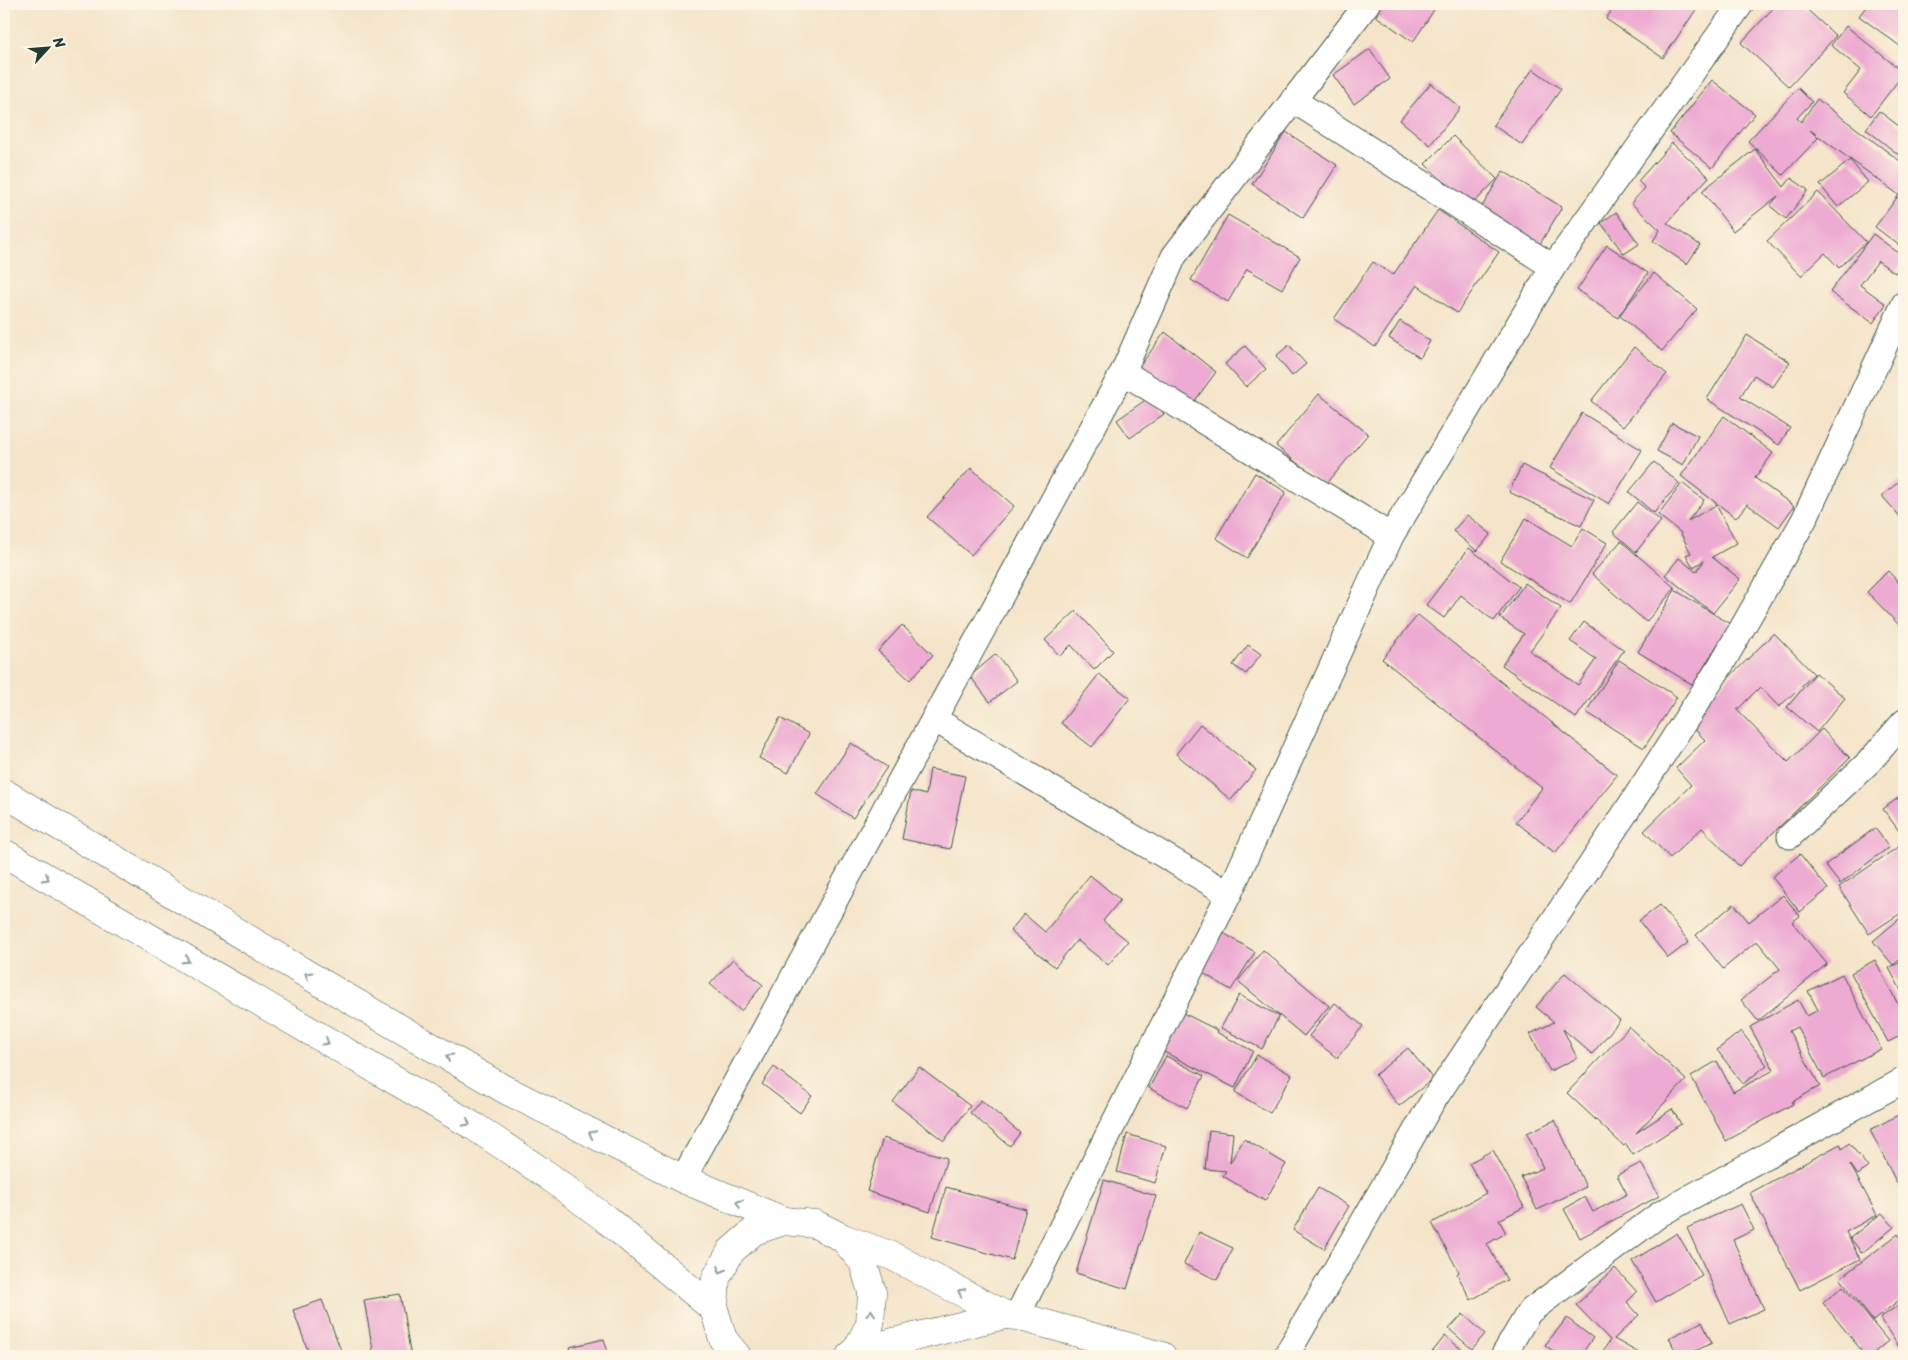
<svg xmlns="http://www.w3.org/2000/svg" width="1908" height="1360" font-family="Sriracha,sans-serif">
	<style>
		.building { fill: #edaad2 }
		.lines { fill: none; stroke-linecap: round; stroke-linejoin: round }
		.minor-casing { stroke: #3f564a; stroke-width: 27 }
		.tertiary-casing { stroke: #3f564a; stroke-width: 29 }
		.secondary-casing { stroke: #3f564a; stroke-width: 29 }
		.minor { stroke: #fff; stroke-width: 25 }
		.tertiary { stroke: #fff; stroke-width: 28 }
		.secondary { stroke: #fff; stroke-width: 28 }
		.oneway { stroke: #8f9e9a }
	</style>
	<rect width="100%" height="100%" fill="#fcf5e5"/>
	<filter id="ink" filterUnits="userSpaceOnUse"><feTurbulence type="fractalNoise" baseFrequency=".02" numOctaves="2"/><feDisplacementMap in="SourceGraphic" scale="10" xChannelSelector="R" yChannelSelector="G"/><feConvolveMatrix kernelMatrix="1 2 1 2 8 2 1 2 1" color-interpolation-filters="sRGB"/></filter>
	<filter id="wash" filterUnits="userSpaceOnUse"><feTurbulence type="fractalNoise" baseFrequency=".0096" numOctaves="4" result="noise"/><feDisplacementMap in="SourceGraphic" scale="20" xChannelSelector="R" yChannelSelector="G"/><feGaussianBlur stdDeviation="1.12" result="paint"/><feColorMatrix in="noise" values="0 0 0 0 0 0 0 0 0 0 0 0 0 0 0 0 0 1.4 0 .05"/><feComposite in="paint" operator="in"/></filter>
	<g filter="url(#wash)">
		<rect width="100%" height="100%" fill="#f4e4c9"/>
		<g id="blocks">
			<g class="building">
				<polygon points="1384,4 1425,4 1434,10 1413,42 1376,16"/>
				<polygon points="1616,4 1700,4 1663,58 1606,19"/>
				<polygon points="1777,4 1801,4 1836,36 1789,87 1741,43"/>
				<polygon points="1868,4 1904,4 1904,49 1859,16"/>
				<polygon points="1846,26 1904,73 1871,116 1843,93 1861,70 1831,45"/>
				<polygon points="1370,49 1390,79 1354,104 1333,75"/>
				<polygon points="1533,69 1561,89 1522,145 1493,125"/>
				<polygon points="1904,79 1904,95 1897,89"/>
				<polygon points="1712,80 1755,114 1712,168 1670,133"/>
				<polygon points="1431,83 1460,108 1430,145 1400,120"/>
				<polygon points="1798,88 1812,102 1797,118 1801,122 1817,99 1904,164 1904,249 1875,227 1899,195 1810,130 1818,138 1783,175 1748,141"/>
				<polygon points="1879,111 1904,130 1904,159 1866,129"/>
				<polygon points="1286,132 1337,165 1303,218 1252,184"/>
				<polygon points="1453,136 1497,179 1470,207 1425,164"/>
				<polygon points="1672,143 1709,177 1667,223 1700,245 1687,264 1653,241 1660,230 1631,203 1645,188 1638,181"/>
				<polygon points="1755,149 1784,187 1791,178 1808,190 1786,219 1770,206 1778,196 1733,231 1702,191"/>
				<polygon points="1850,160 1868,182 1838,207 1820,185"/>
				<polygon points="1503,171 1562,207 1540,244 1480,210"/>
				<polygon points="1818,192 1866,242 1839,268 1825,253 1801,276 1767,241"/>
				<polygon points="1438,210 1499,252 1457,313 1417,285 1375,347 1334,319 1373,262 1393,275"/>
				<polygon points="1616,212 1639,244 1624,254 1601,223"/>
				<polygon points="1228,215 1300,257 1282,289 1247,269 1228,302 1191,280"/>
				<polygon points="1873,234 1904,257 1904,260 1895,273 1878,261 1860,285 1886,304 1873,323 1830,292"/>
				<polygon points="1607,245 1648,273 1618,318 1577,290"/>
				<polygon points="1654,273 1697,309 1662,351 1619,315"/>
				<polygon points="1400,321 1430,341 1420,358 1389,338"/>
				<polygon points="1165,332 1216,372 1191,406 1139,367"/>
				<polygon points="1747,335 1790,362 1773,387 1754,375 1740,397 1790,428 1779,445 1707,399"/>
				<polygon points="1289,345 1306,364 1292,376 1276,356"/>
				<polygon points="1245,346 1266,369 1246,387 1225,364"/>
				<polygon points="1634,347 1667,374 1623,427 1591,401"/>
				<polygon points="1319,394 1368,434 1325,486 1276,446"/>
				<polygon points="1151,396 1164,414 1130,438 1117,420"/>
				<polygon points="1582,413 1642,450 1609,504 1550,468"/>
				<polygon points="1724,416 1773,453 1755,478 1794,506 1779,527 1747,504 1736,518 1681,476"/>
				<polygon points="1672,423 1698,436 1683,465 1657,451"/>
				<polygon points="1654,462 1679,483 1654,513 1629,492"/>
				<polygon points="1522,465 1594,500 1581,526 1509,492"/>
				<polygon points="971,468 1014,506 971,555 927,517"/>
				<polygon points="1255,473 1286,492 1247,558 1216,538"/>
				<polygon points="1904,477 1904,521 1882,496"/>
				<polygon points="1682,483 1704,500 1688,521 1716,505 1737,543 1712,557 1740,579 1713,613 1665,575 1679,558 1696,572 1704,561 1693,567 1686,555 1691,553 1680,532 1658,515"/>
				<polygon points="1637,502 1661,521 1636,552 1613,532"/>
				<polygon points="1467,515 1491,534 1477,551 1453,531"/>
				<polygon points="1526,518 1572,546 1583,528 1607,543 1570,604 1500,561"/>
				<polygon points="1621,541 1675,588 1646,622 1592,574"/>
				<polygon points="1469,548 1519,587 1494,621 1461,595 1444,618 1426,605"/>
				<polygon points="1888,571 1904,588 1904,630 1867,592"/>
				<polygon points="1525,583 1561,608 1530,651 1578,685 1596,659 1570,641 1584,622 1624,650 1576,718 1502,665 1524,634 1500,618"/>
				<polygon points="1675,590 1730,624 1693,685 1638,652"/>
				<polygon points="1076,611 1113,651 1094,670 1071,645 1060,656 1045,640"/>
				<polygon points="1418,615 1617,775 1555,853 1516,822 1542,788 1382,659"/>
				<polygon points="902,625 933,655 910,680 878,651"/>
				<polygon points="1774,633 1814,674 1779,707 1760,687 1737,710 1788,762 1822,729 1850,758 1739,866 1702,828 1670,858 1644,831 1691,785 1676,768 1705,740 1686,720"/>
				<polygon points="1248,645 1261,654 1246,674 1233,665"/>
				<polygon points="996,654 1017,681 990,702 970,676"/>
				<polygon points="1619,660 1677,697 1644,748 1586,712"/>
				<polygon points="1816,673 1845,698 1817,732 1787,707"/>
				<polygon points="1099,674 1130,698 1092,747 1061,723"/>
				<polygon points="780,718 809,734 788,773 759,758"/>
				<polygon points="1200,724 1256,770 1231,800 1176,754"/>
				<polygon points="851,743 887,767 853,818 817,794"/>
				<polygon points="930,769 965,776 950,849 902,839 911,791 926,795"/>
				<polygon points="1898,798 1904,807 1904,838 1883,809"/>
				<polygon points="1875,828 1889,847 1840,884 1825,865"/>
				<polygon points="1904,843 1904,911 1869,934 1839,887"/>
				<polygon points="1800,854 1828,889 1800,912 1772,877"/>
				<polygon points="1090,875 1120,900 1103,921 1128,941 1108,965 1077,940 1055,967 1010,931 1024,914 1045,932"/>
				<polygon points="1783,895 1800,916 1792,922 1827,964 1758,1021 1741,1000 1780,969 1757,941 1723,969 1696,935 1734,904 1749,922"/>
				<polygon points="1660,905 1689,942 1668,958 1639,921"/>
				<polygon points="1904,915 1904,942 1901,945 1904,948 1904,956 1893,965 1873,941"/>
				<polygon points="1217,929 1255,952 1231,990 1193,967"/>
				<polygon points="1263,950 1329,1006 1304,1036 1238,981"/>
				<polygon points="733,959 763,985 741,1011 710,984"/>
				<polygon points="1875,960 1904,1016 1904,1034 1888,1042 1851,973"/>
				<polygon points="1904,960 1904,996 1889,968"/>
				<polygon points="1565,973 1620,1020 1592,1054 1563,1029 1577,1058 1550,1071 1530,1034 1554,1022 1536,1007"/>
				<polygon points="1842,974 1881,1049 1824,1078 1797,1027 1789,1031 1820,1086 1792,1102 1793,1104 1726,1141 1691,1076 1717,1061 1733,1092 1774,1070 1750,1027 1798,1000 1807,1016 1818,1010 1808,991"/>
				<polygon points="1239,995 1279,1016 1262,1049 1221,1028"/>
				<polygon points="1335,1003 1363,1026 1337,1058 1309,1036"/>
				<polygon points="1181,1012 1217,1030 1216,1032 1253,1051 1235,1088 1162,1051"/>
				<polygon points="1629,1027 1686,1080 1636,1133 1672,1109 1681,1124 1633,1155 1626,1144 1624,1146 1567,1093"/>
				<polygon points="1741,1031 1767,1065 1743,1084 1717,1050"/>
				<polygon points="1408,1048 1433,1079 1399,1106 1375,1075"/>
				<polygon points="1257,1055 1292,1075 1270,1113 1235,1092"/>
				<polygon points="1166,1056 1204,1076 1187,1108 1149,1088"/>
				<polygon points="774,1067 812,1096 800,1113 762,1084"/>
				<polygon points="919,1067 970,1106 944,1141 893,1102"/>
				<polygon points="981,1100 1020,1133 1010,1146 970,1113"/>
				<polygon points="1904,1112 1904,1197 1870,1130"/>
				<polygon points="1555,1120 1586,1187 1537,1210 1521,1177 1543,1168 1527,1133"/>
				<polygon points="1209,1130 1233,1133 1230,1163 1244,1139 1286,1164 1265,1201 1223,1176 1226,1171 1205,1169"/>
				<polygon points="1127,1134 1166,1146 1155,1183 1117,1172"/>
				<polygon points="883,1138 947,1158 930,1212 867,1191"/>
				<polygon points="1849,1143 1868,1167 1858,1175 1850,1164 1877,1215 1846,1232 1860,1259 1800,1290 1750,1193 1840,1144 1842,1149"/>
				<polygon points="1493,1150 1524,1207 1499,1220 1506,1233 1487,1244 1507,1280 1471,1300 1457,1274 1459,1272 1432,1223 1486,1193 1469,1163"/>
				<polygon points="1641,1163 1659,1196 1580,1238 1564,1209 1585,1197 1593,1212 1627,1194 1617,1175"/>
				<polygon points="1104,1180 1156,1196 1127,1289 1076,1273"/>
				<polygon points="946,1187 1026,1209 1012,1260 932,1237"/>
				<polygon points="1318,1188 1349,1206 1324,1249 1293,1230"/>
				<polygon points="1741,1204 1754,1230 1733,1240 1764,1309 1730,1324 1687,1228"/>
				<polygon points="1882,1213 1894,1227 1862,1253 1850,1238"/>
				<polygon points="1199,1232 1233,1248 1217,1280 1184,1264"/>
				<polygon points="1677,1233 1702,1275 1656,1302 1632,1261"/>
				<polygon points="1898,1234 1904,1242 1904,1296 1873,1321 1840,1278"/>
				<polygon points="1615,1268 1637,1292 1627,1302 1639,1315 1614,1339 1644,1356 1600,1356 1610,1340 1576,1305"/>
				<polygon points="1843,1286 1888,1341 1870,1356 1866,1356 1823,1303"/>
				<polygon points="400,1294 411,1356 374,1356 364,1300"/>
				<polygon points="322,1300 343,1356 310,1356 293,1310"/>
				<polygon points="1904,1301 1904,1355 1880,1318"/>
				<polygon points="1463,1314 1485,1334 1472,1349 1449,1329"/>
				<polygon points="1567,1318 1593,1338 1580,1356 1560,1356 1545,1345"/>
				<polygon points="1702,1322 1712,1343 1684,1356 1678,1356 1669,1338"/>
				<polygon points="1445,1336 1465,1352 1462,1356 1429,1356"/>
				<polygon points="604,1339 609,1356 572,1356 570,1347"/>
				<polygon points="1750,1351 1765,1356 1748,1356"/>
			</g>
		</g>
	</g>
	<g filter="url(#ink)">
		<use href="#blocks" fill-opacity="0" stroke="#3f564a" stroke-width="1"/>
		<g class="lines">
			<defs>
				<g id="minor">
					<polyline points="1293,100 1553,267"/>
					<polyline points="1123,372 1391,536"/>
					<polyline points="934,719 1229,894"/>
					<polyline points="1790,836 1869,762 1904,722"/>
					<polyline points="683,1179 1123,372 1174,256 1367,4"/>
					<polyline points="1017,1316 1229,894 1391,536 1553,267 1741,4"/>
					<polyline points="1286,1356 1431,1104 1626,812 1721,665 1804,520 1904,304"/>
					<polyline points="1503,1356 1529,1312 1660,1214 1904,1080"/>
				</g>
				<g id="tertiary">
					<polyline points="843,1238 892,1256 1005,1315"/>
					<polyline points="856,1351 1005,1315 1017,1316 1162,1356"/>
				</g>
				<g id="secondary">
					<polyline points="4,793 320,982 504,1089 683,1179 784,1221 815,1224 843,1238 863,1262 872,1292 870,1324 856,1351 850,1356"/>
					<polyline points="4,853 475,1127 547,1175 606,1219 714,1309"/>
					<polyline points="737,1356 723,1339 714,1309 716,1278 731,1251 754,1231 784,1221"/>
				</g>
			</defs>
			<use href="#minor" class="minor-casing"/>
			<use href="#tertiary" class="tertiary-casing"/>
			<use href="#secondary" class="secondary-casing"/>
			<use href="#minor" class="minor"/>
			<use href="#tertiary" class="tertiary"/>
			<use href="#secondary" class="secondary"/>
		</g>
		<defs><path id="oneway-chevron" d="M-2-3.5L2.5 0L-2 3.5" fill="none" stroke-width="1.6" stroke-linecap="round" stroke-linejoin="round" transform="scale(1.25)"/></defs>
		<g class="oneway">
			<use href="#oneway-chevron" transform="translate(46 878) rotate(30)"/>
			<use href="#oneway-chevron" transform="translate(186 960) rotate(30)"/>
			<use href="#oneway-chevron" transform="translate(308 975) rotate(-149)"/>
			<use href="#oneway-chevron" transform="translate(326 1042) rotate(30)"/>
			<use href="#oneway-chevron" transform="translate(449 1057) rotate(-150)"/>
			<use href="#oneway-chevron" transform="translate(467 1123) rotate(30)"/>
			<use href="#oneway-chevron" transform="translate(592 1134) rotate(-153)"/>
			<use href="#oneway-chevron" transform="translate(739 1203) rotate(-157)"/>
			<use href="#oneway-chevron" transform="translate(721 1270) rotate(118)"/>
			<use href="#oneway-chevron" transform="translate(961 1292) rotate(-152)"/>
			<use href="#oneway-chevron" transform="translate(871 1313) rotate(-86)"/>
		</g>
	</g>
	<rect width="1908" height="1360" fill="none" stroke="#fcf5e5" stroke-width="20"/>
	<g transform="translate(48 48) rotate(64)" stroke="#fcf5e5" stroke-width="4" paint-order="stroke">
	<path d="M0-4L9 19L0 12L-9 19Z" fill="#1f3d34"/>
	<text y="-8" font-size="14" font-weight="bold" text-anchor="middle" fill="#1f3d34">N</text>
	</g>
</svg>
